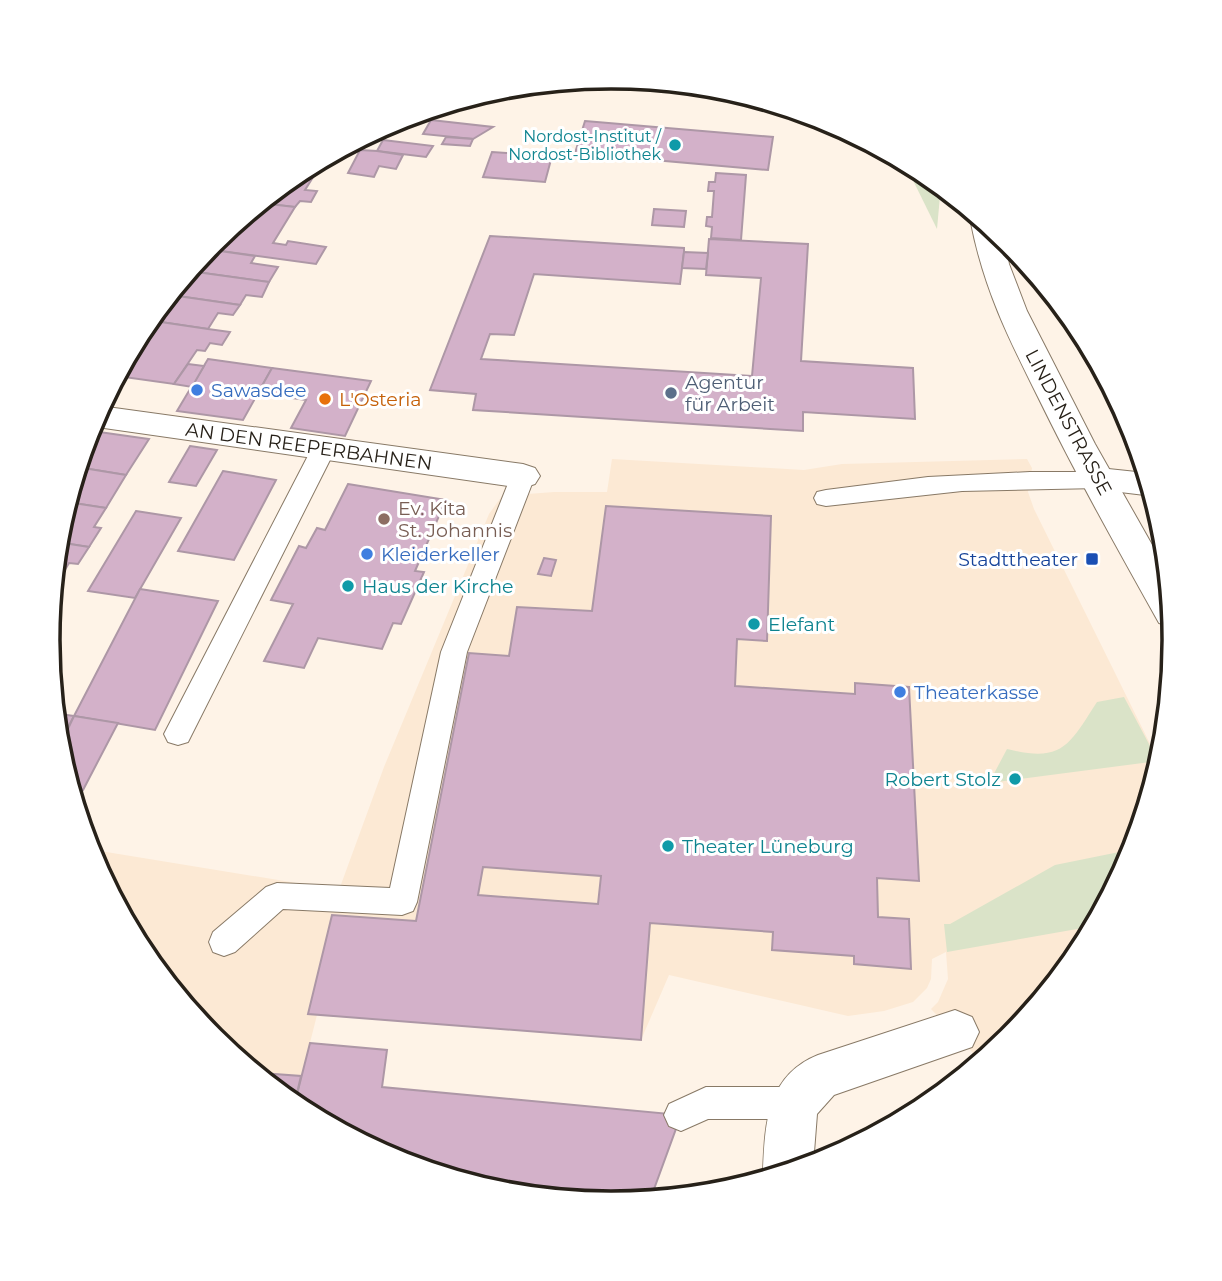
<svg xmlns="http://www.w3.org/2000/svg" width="1222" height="1281" font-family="Montserrat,sans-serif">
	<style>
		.built { fill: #fce9d4 }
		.green { fill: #dae3c8 }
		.building { fill: #d3b1c9; stroke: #ad97a6; stroke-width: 2; fill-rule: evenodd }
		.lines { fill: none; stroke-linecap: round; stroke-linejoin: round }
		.service-casing { stroke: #887966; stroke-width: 2 }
		.minor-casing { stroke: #887966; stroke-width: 2 }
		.secondary-casing { stroke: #887966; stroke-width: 2 }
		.service { fill: #fff; fill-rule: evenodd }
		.minor { fill: #fff; fill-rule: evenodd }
		.secondary { fill: #fff; fill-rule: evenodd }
		.culture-dot { fill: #0f9aa8; stroke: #fff; stroke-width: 2.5 }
		.shop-dot { fill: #3f7fe0; stroke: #fff; stroke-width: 2.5 }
		.service-dot { fill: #5c6f8a; stroke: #fff; stroke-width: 2.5 }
		.food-dot { fill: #e8710a; stroke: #fff; stroke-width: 2.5 }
		.education-dot { fill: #8d6e63; stroke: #fff; stroke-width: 2.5 }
		.transit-dot { fill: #1a4fb4; stroke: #fff; stroke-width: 2.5 }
		.labels { text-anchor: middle; stroke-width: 6; stroke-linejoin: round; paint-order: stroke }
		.far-culture-label { font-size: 16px; fill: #0d838f; stroke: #fff; text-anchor: end }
		.service-label { font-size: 19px; fill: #4e5e75; stroke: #fff; text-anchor: start }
		.shop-label { font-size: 19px; fill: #366cbe; stroke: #fff; text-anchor: start }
		.food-label { font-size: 19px; fill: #c56008; stroke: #fff; text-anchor: start }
		.street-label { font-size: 19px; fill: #272119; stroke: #fff }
		.education-label { font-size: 19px; fill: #785e54; stroke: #fff; text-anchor: start }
		.transit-label { font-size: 19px; fill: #164399; stroke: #fff; text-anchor: end }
		.culture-label { font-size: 19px; fill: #0d838f; stroke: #fff; text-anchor: start }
		.rim { fill: none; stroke: #272119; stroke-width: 3.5 }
	</style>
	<rect width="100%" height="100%" fill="#fef3e7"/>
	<polygon class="built" points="612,459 804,470 842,464 1027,459 1032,468 1028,492 1034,509 1160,764 1132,857 1080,954 1009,1039 977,1066 973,1053 931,1009 938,1002 948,979 946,952 932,959 931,979 927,988 913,1002 884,1011 848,1016 669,975 641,1040 317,1015 294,1106 212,1039 142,953 88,849 339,890 384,767 489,514 502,496 554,492 607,492"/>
	<g class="green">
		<polygon points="903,160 925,172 941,185 937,229"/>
		<path d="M1124,697L1158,761L989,783L1007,749C1063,763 1069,745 1097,702Z"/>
		<polygon points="1134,849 1094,926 947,952 944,924 950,924 1055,865"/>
	</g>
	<g class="building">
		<polygon points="431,120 493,127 473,139 423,134"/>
		<polygon points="585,121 773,137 768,170 575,153"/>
		<polygon points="446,137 473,139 470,146 442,144"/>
		<polygon points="383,140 433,146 426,157 377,151"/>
		<polygon points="360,150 377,151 403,155 396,169 379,166 374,177 348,173"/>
		<polygon points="492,152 552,156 545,182 483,177"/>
		<polygon points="325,158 305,190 317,191 311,202 300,201 295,207 260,203 298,172"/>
		<polygon points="716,173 746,175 741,240 711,238 712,227 706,226 707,217 712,217 714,191 708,191 709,182 715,182"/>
		<polygon points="260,203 295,207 273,243 286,245 288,241 326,247 316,264 206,249"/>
		<polygon points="654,209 686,211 684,227 652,225"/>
		<polygon points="490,236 684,248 684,252 680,284 534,274 514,335 490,334 481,359 752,376 761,278 706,275 709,239 808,244 801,361 913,368 915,419 803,412 803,431 473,410 476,394 430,390"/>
		<polygon points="206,249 255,256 251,263 278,267 269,282 189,271"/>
		<polygon points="684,252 708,253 706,269 682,268"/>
		<polygon points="189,271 269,282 262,297 246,295 240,305 171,295"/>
		<polygon points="171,295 240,305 233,315 218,313 208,329 154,321"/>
		<polygon points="154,321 208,329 230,332 222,345 210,343 205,351 197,350 174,384 117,376"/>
		<polygon points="208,359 272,368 243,420 177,411"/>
		<polygon points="188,364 204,366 192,387 174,384"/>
		<polygon points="272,368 371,381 345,436 291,428 306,400 258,393"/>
		<polygon points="92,431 149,439 126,475 77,467 85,441"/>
		<polygon points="190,446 217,450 196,486 169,482"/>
		<polygon points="77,467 126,475 106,508 67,502"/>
		<polygon points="223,471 276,480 234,560 178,551"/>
		<polygon points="348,484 446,500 415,571 424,572 401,624 393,623 382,649 318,638 304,668 264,661 293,604 271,600 299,546 306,548 317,528 325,530"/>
		<polygon points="67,502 106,508 94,527 101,528 89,547 57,542"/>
		<path d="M606,506L771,516L767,641L737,639L735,686L855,694V683L909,687L919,881L877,878L878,917L909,919L911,969L854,964V956L772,950L773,932L650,923L641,1040L308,1014L332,915L416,921L469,653L509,656L517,607L592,611ZM483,867L601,876L598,904L478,895Z"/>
		<polygon points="136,511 181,518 135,598 88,591"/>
		<polygon points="57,542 89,547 78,564 69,563 56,585 53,584"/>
		<polygon points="544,558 556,560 551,576 538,574"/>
		<polygon points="140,589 218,601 155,730 74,716"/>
		<polygon points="54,713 74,716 58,746"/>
		<polygon points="74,716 118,723 83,790 69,787 58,750"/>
		<polygon points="310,1043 387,1050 382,1087 681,1115 650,1200 611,1204 501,1193 395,1161 297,1109 294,1106"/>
		<polygon points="261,1073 301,1076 294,1106 259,1078"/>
	</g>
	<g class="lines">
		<defs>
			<g id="service">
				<polygon points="324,440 332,442 336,448 192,734 188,742 178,745 168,742 164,734 312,448 316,442"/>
				<polygon points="523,468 531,470 535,476 467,652 417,902 413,911 402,915 283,909 235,952 224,956 213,952 209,942 213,932 266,887 277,883 390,888 441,652 511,476 515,470"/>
				<polygon points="1030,472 1099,472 1107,474 1111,480 1107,486 1099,488 962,491 826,506 817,504 814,498 817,492 826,490 928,477"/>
				<polygon points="706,1087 795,1087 807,1092 812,1103 807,1114 795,1119 708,1119 681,1131 669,1126 664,1115 669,1104"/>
			</g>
			<g id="minor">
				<polygon points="100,406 523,464 535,468 540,476 535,484 523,488 90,426"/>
				<polygon points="1099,468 1146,473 1153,496 1087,488 1082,480 1087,472"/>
				<path d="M955,1010L972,1017L979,1032L972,1047L834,1095L817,1114L813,1165L766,1180L763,1173C765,1125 766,1076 818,1055Z"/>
			</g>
			<path id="secondary" d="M978,216L1004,237L1009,264L1027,311L1095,444L1168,573L1173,627L1159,623C1117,548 1075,473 1038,397C1008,337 984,289 971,223Z"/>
		</defs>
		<use href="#service" class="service-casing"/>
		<use href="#minor" class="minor-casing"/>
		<use href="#secondary" class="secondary-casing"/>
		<use href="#service" class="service"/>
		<use href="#minor" class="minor"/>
		<use href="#secondary" class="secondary"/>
	</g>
	<g class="culture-dot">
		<circle cx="675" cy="145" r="7"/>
		<circle cx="348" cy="586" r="7"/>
		<circle cx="754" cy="624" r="7"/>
		<circle cx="1015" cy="779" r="7"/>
		<circle cx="668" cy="846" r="7"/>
	</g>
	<g class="shop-dot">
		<circle cx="197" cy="390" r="7"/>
		<circle cx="367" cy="554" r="7"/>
		<circle cx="900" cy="692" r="7"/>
	</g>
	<circle class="service-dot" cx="671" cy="393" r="7"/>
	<circle class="food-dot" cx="325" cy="399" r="7"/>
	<circle class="education-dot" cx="384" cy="519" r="7"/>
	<rect class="transit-dot" x="1085" y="552" width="14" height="14" rx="3.5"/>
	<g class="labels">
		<g class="far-culture-label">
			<text x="661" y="142">Nordost-Institut /<tspan x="661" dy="18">Nordost-Bibliothek</tspan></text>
		</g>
		<g class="service-label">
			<text x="685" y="389">Agentur<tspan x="685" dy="22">für Arbeit</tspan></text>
		</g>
		<g class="shop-label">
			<text x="211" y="397">Sawasdee</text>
			<text x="381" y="561">Kleiderkeller</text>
			<text x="914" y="699">Theaterkasse</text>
		</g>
		<g class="food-label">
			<text x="339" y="406">L'Osteria</text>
		</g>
		<g class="street-label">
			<text transform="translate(1069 422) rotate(62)" y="7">LINDENSTRASSE</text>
			<text transform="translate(309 446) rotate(8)" y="7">AN DEN REEPERBAHNEN</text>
		</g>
		<g class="education-label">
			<text x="398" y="515">Ev. Kita<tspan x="398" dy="22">St. Johannis</tspan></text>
		</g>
		<g class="transit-label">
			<text x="1078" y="566">Stadttheater</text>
		</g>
		<g class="culture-label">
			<text x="362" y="593">Haus der Kirche</text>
			<text x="768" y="631">Elefant</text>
			<text x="1001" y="786" text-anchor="end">Robert Stolz</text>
			<text x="682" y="853">Theater Lüneburg</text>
		</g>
	</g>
	<path d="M0 0H1222V1281H0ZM60 640a551 551 0 1 1 1102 0a551 551 0 1 1-1102 0Z" fill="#fff" fill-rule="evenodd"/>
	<path class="rim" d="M60 640a551 551 0 1 1 1102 0a551 551 0 1 1-1102 0Z"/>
</svg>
